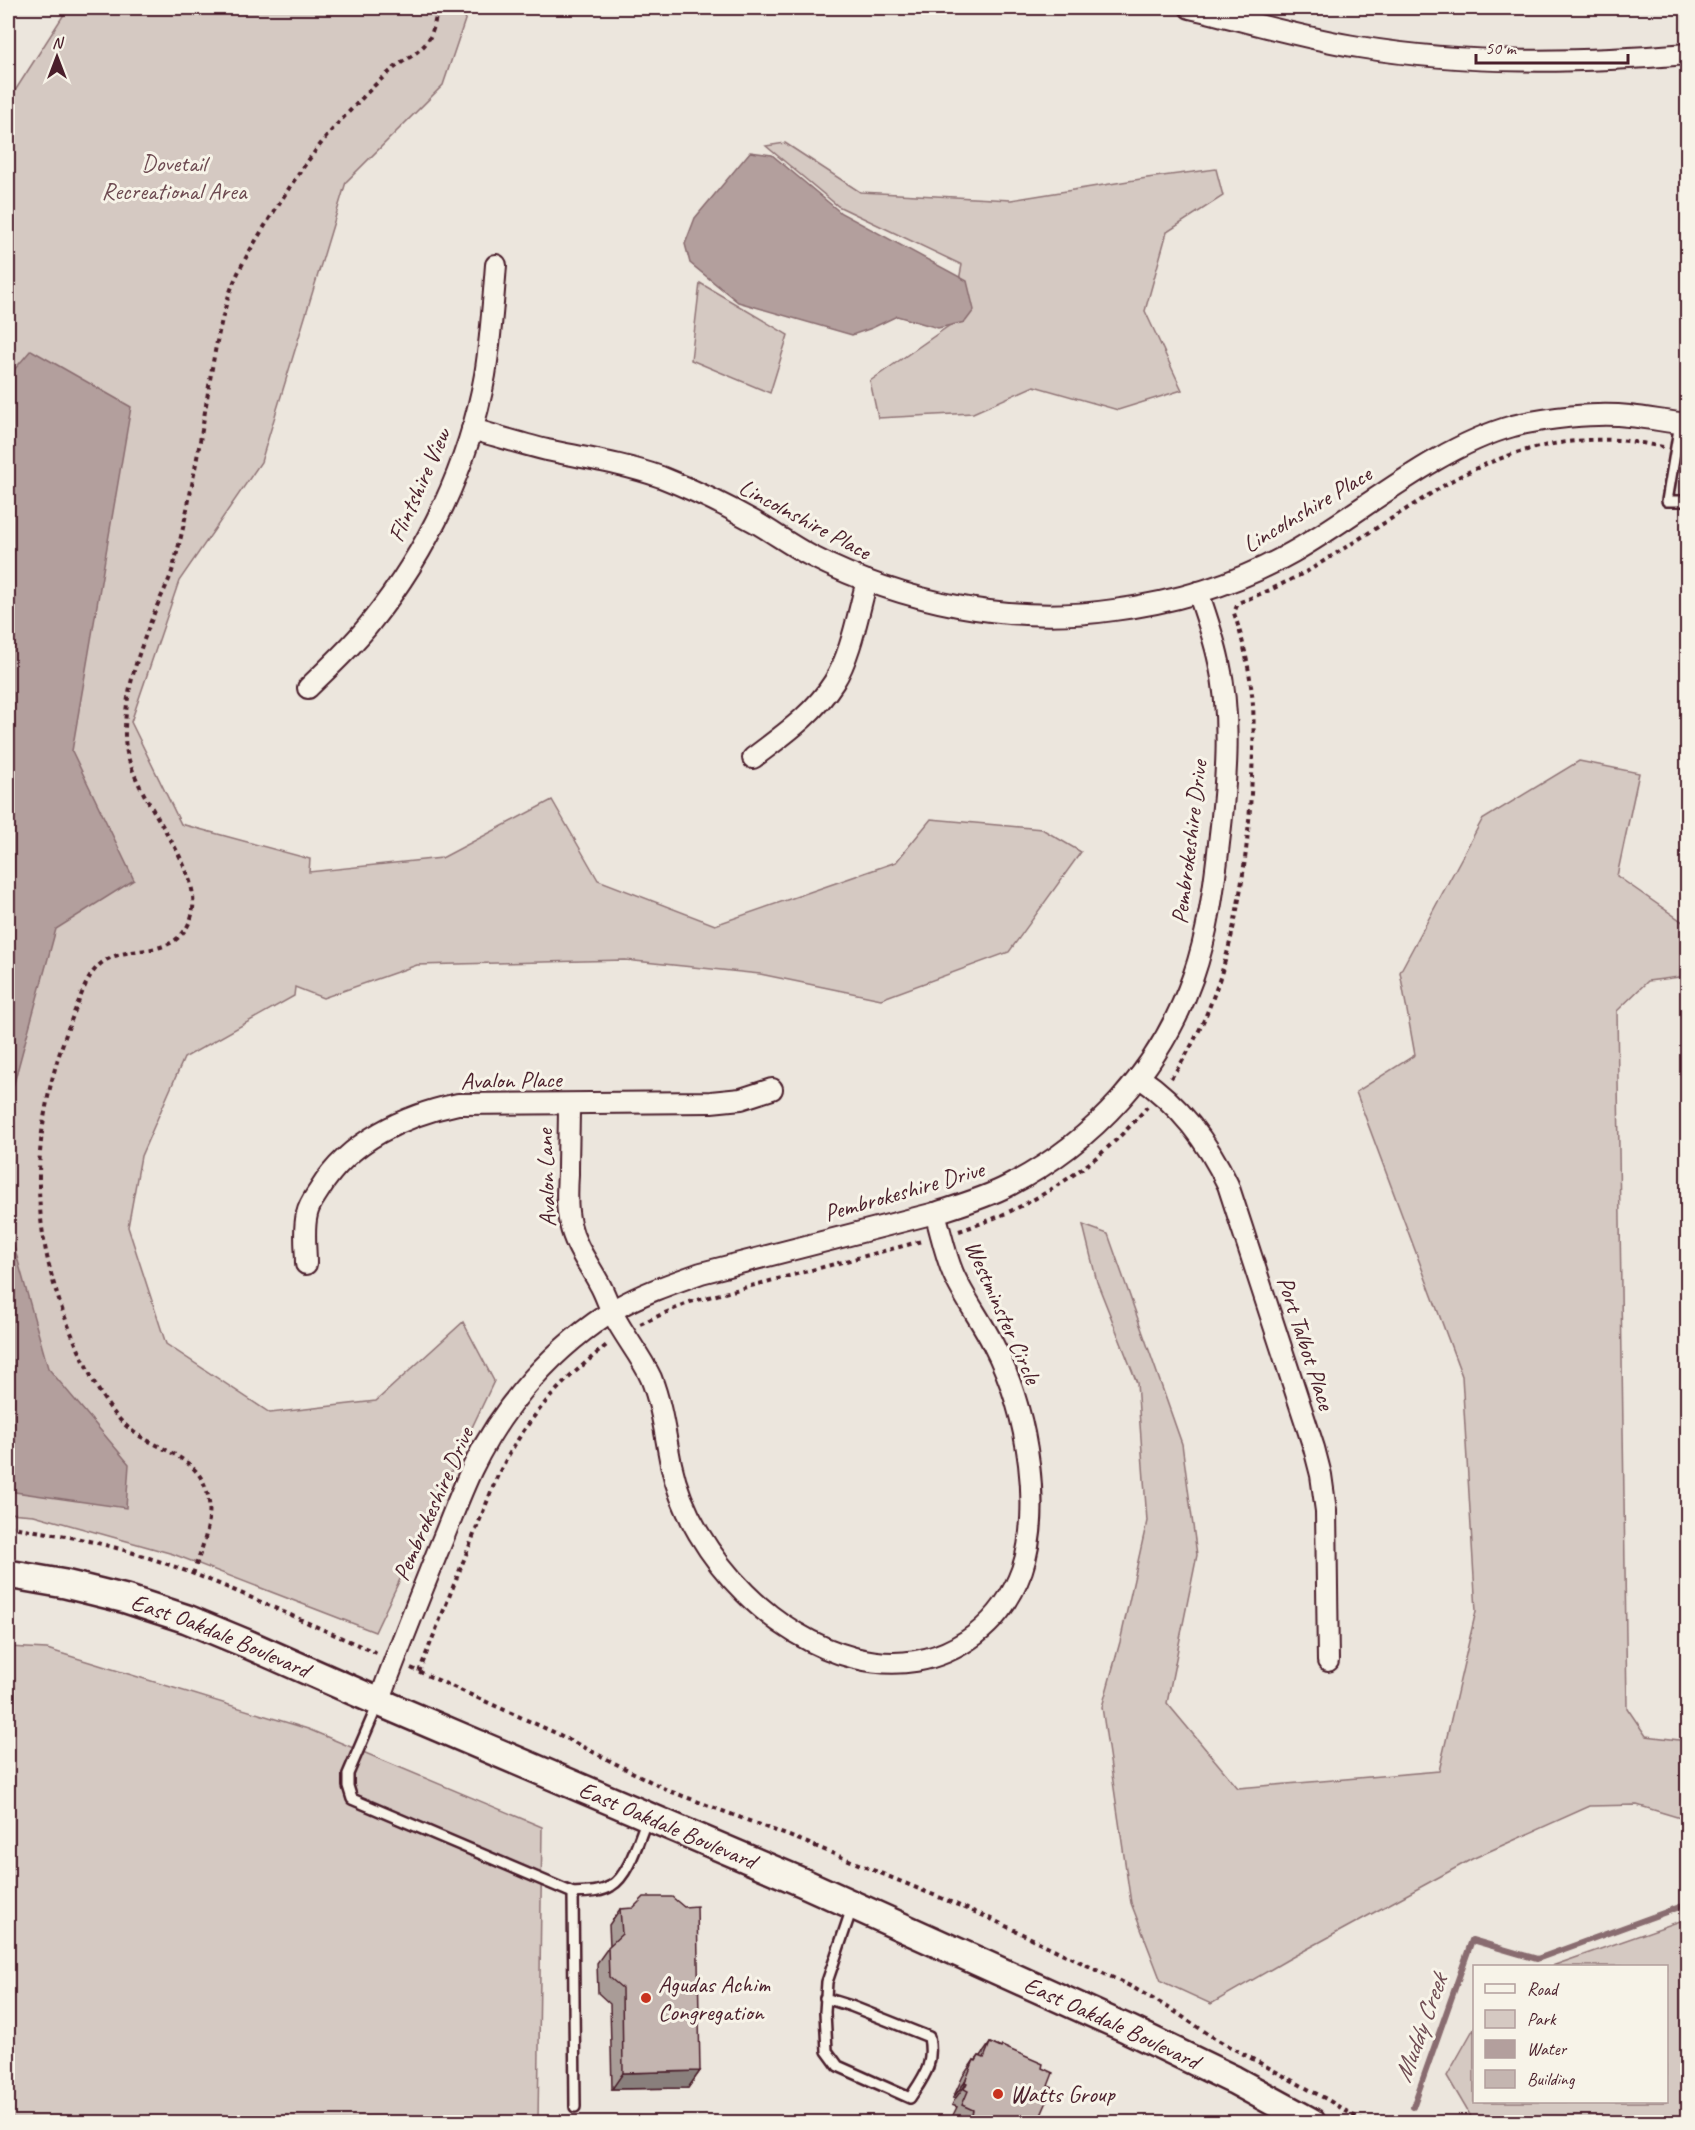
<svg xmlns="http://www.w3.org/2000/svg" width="1695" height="2130" font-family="Caveat,sans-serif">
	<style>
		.green { fill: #d5c9c2; stroke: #907476; stroke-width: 1.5 }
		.water { fill: #b39f9d; stroke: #896c6f; stroke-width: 1.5 }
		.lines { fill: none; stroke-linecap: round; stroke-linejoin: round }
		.stream { stroke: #896c6f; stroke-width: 6 }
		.service-casing { stroke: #4a1f2b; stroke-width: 14 }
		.minor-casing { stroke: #4a1f2b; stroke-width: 24 }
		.secondary-casing { stroke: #4a1f2b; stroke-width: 32 }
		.path { stroke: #4a1f2b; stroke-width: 4; stroke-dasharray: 4.5 4.5; stroke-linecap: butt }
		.service { stroke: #f7f3e8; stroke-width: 9 }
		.minor { stroke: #f7f3e8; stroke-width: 20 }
		.secondary { stroke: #f7f3e8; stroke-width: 27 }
		.wall { fill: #a99c97; stroke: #4a1f2b; stroke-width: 1.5 }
		.shaded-wall { fill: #897f7b; stroke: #4a1f2b; stroke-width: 1.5 }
		.building { fill: #c4b5b0; stroke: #4a1f2b; stroke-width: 1.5 }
		.poi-dot { fill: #c8321e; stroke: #f7f3e8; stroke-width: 2 }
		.labels { text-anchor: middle; stroke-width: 6; stroke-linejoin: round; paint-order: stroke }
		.park-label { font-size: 24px; fill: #6d4a51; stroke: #f7f3e8 }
		.street-label { font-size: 24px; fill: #4a1f2b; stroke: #f7f3e8 }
		.poi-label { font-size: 24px; fill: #4a1f2b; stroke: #f7f3e8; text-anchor: start }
		.water-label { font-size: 26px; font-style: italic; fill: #6f4c53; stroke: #f7f3e8 }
	</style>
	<rect width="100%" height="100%" fill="#ece6dd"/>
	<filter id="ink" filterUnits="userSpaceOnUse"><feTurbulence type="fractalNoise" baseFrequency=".0167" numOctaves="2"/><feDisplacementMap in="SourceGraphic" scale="12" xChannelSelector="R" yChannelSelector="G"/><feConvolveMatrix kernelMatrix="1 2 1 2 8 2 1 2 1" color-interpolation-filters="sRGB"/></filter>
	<g filter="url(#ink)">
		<g class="green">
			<polygon points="68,8 469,8 443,85 346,182 261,462 179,581 131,722 181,824 310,859 309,872 442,858 552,800 598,880 715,925 896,862 931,819 1042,829 1081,852 1009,952 881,999 760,974 625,960 417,965 323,998 295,987 294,996 184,1058 141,1156 128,1227 166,1344 270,1413 376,1401 463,1322 494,1381 375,1632 173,1554 34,1515 8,1513 8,98 11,97"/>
			<polygon points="785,143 860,192 1011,200 1147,178 1216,169 1223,196 1167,232 1145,311 1182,390 1118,410 1034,386 973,413 878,418 870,381 950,325 962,265 838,206 766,146"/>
			<polygon points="700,283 788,335 770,393 691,360"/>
			<polygon points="1579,761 1639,773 1617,876 1687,925 1687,976 1648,981 1617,1011 1627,1708 1646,1736 1687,1741 1687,1820 1637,1805 1590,1806 1472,1859 1287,1960 1211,2004 1161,1981 1131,1903 1102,1707 1120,1642 1147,1521 1137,1383 1097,1282 1083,1225 1108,1234 1182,1444 1197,1555 1167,1703 1238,1788 1439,1771 1476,1611 1462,1376 1356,1092 1415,1055 1400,972 1482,820"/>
			<polygon points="8,1647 47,1649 308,1729 542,1827 538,2122 8,2122"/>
			<polygon points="1683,1920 1688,1923 1687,2122 1474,2122 1447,2076 1474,2028 1474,2102 1666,2102 1666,1966 1552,1966"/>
		</g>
		<g class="water">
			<polygon points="750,152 772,155 841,213 967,281 974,310 965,322 938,328 897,316 872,328 852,335 738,302 690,263 685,244 695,218"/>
			<polygon points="31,350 131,407 72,751 134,880 56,929 8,1105 8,377"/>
			<polygon points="8,1225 48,1368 129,1464 126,1508 8,1491"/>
		</g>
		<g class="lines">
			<polyline class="stream" points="1413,2107 1472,1940 1537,1959 1688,1904"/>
			<defs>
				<g id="service">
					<polyline points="1680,423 1667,501 1688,501"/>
					<path d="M378,1704L348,1774V1786L352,1799L573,1893C586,1892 600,1893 611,1886C629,1876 639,1838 647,1819"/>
					<polyline points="573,1893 575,2107"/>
					<path d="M825,1998L851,2006L929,2037C934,2065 925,2075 910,2098L838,2066L827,2051L825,2012L827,1982L852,1908"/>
				</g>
				<g id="minor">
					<path d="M1190,8C1247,21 1302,38 1359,47C1467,65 1579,63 1688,54"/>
					<path d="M472,429C497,436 522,444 547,450C585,458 624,464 661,477C694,490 725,505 755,522C774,533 792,546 811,556C903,603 1012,625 1114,610C1176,602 1239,583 1293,552C1363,512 1434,448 1513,426C1545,418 1597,412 1629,416C1649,418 1668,422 1688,424"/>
					<path d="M308,688C329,667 353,646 371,622C428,551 469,465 485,375C491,338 493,302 496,265"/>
					<path d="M753,758C783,735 813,715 834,682C851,655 858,613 867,581"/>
					<path d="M1139,1077C1180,1105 1207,1141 1228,1185L1314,1448L1321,1475L1326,1511L1328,1661"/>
					<path d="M569,1105C569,1128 568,1151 568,1174C567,1190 566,1208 570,1224C575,1247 589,1264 600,1285C605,1294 608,1304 613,1314C624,1336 641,1356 651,1378C662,1406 665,1435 671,1464C681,1512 710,1558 745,1593C805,1653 900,1692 975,1635C997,1618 1013,1595 1022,1570C1033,1538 1033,1497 1029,1464C1024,1423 1012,1381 993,1344C981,1320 964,1298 953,1273C945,1254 941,1233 935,1213"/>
					<path d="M306,1264C306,1248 303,1230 307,1214C309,1204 315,1197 320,1189C349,1141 405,1115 458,1104L711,1102L741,1099L772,1089"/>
					<path d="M379,1702C397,1652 417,1603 437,1553C449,1525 459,1496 472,1469C504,1403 555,1346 617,1308C643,1293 673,1283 701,1273L935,1213C960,1205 985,1198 1008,1186C1094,1142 1161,1068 1193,977C1208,934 1214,888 1219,843C1226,786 1232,718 1219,662C1214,638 1206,615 1198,592"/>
				</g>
				<g id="secondary">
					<path id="s1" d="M8,1574L65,1584L126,1599L187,1619L245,1643L379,1702L804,1883L1128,2029L1234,2080L1311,2122"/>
				</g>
			</defs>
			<use href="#service" class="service-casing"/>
			<use href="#minor" class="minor-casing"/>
			<use href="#secondary" class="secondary-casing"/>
			<g class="path">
				<path d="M1171,1078C1231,995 1247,875 1252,776C1253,749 1255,720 1252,694C1249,666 1243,640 1234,613L1238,603L1270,590L1308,571L1451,481C1502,453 1558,437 1617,440C1632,441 1648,444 1663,447"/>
				<path d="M959,1231C1032,1208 1098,1166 1147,1107"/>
				<polyline points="640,1324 690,1302 922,1241"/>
				<path d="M8,1526C33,1531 59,1534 84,1540C186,1562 281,1613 377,1653"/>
				<path d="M193,1574C202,1546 217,1516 205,1486C194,1457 159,1449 135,1433C110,1415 95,1386 83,1359C55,1301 38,1241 39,1175C40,1116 54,1062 76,1008C83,991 88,973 103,962C129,943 173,961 190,921C211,867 126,797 125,737C124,691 140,648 157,606C163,592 171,578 174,564C186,520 194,475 202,430C209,388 214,346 226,305C234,275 250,250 266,224C289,188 311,153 340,121C357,104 373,85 392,70C403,60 418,54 427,42C434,32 435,19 438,8"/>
				<polyline points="411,1668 558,1734 667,1790 805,1842 987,1917 1132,1987 1174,2011 1214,2038 1328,2100 1364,2122"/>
				<path d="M419,1672L497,1477C527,1417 556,1386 608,1344"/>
			</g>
			<use href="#service" class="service"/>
			<use href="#minor" class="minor"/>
			<use href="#secondary" class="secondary"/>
		</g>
		<g class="wall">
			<polygon points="620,1909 700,2071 688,2088 612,2089 610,2004 598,1993 597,1963 610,1945 609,1925"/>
			<polygon points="990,2043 1001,2048 1002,2046 1042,2068 1048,2086 1038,2122 953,2122 950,2121 957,2107 952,2105 955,2099 953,2098 963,2076 974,2060 975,2061 979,2056 981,2056"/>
		</g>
		<g class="shaded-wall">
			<polygon points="700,2071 688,2088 612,2089 623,2073"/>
			<polygon points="965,2082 967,2083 955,2099 953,2098"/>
		</g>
		<g class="building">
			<polygon points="644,1897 672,1897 684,1907 697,1906 700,2071 623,2073 622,1988 609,1977 608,1947 622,1934 620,1909 633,1908"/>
			<polygon points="990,2043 1001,2048 1002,2046 1043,2064 1042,2068 1053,2073 1048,2086 1053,2088 1038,2122 1035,2121 1034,2122 991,2122 972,2114 973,2110 962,2105 968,2091 964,2089 967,2083 965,2082 974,2060 976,2061 979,2056 984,2058"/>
		</g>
	</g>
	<g class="poi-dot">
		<circle cx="646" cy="1998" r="6"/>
		<circle cx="998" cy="2094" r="6"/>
	</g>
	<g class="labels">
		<g class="park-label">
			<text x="174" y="171">Dovetail<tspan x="174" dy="28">Recreational Area</tspan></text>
		</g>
		<g class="street-label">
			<text transform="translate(419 485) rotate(-66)" y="8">Flintshire View</text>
			<text transform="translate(1307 509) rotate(-31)" y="8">Lincolnshire Place</text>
			<text transform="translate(805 519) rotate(28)" y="8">Lincolnshire Place</text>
			<text transform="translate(1189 842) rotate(-83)" y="8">Pembrokeshire Drive</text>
			<text transform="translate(511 1080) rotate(-1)" y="8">Avalon Place</text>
			<text transform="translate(546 1178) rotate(-92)" y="8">Avalon Lane</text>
			<text transform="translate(904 1191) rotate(-16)" y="8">Pembrokeshire Drive</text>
			<text transform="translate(1003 1312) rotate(66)" y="8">Westminster Circle</text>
			<text transform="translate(1306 1343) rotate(72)" y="8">Port Talbot Place</text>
			<text transform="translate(433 1504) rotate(-66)" y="8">Pembrokeshire Drive</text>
			<text dy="8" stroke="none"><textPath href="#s1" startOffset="222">East Oakdale Boulevard</textPath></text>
			<text dy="8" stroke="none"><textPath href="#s1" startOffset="708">East Oakdale Boulevard</textPath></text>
			<text dy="8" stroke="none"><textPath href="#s1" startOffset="1194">East Oakdale Boulevard</textPath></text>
		</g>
		<g class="poi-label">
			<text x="658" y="1992">Agudas Achim<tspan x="658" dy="28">Congregation</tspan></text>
			<text x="1010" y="2102">Watts Group</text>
		</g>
		<g class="water-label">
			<text transform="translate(1420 2028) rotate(-70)" y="9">Muddy Creek</text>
		</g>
	</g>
	<rect width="1695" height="2130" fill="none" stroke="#f7f3e8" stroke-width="30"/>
	<rect x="15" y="15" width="1665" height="2100" fill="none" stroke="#4a1f2b" stroke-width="2" filter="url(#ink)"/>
	<rect x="1473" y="1965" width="195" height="138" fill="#f7f3e8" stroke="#b29e9c" stroke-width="1.5"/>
	<rect x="1485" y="1984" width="30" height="9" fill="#f7f3e8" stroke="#b29e9c" stroke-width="1.5"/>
	<text x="1527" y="1995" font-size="18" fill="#4a1f2b">Road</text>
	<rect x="1485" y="2010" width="30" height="18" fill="#d5c9c2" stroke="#b29e9c" stroke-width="1.5"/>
	<text x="1527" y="2025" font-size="18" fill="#4a1f2b">Park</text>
	<rect x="1485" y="2040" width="30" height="18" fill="#b39f9d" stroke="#b29e9c" stroke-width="1.5"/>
	<text x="1527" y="2055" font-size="18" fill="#4a1f2b">Water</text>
	<rect x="1485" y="2070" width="30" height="18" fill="#c4b5b0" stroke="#b29e9c" stroke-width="1.5"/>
	<text x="1527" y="2085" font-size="18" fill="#4a1f2b">Building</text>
	<g transform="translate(57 57)" stroke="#f7f3e8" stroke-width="4.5" paint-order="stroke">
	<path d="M0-4.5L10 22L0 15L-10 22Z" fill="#4a1f2b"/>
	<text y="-9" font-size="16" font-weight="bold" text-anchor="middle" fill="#4a1f2b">N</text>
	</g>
	<path d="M1476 54v9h152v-9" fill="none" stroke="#4a1f2b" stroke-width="3"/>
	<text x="1485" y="54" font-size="18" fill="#4a1f2b" stroke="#f7f3e8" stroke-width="4.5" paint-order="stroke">50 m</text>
</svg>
